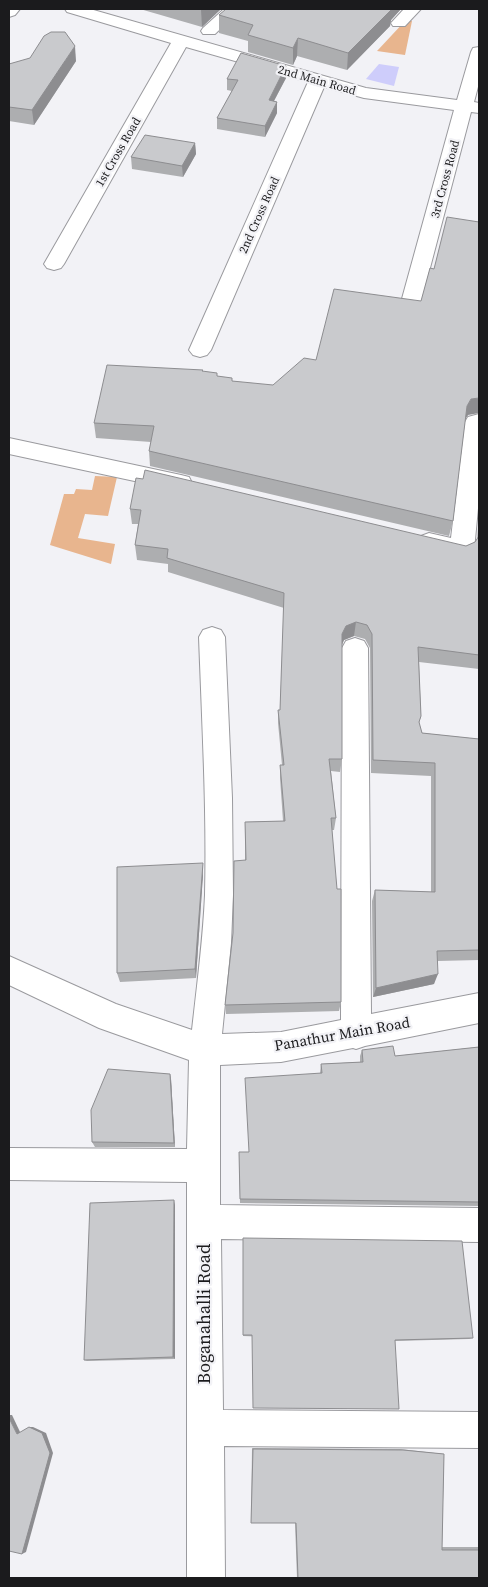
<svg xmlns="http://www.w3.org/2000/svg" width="488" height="1587" font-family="'Source Serif 4',serif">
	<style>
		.green { fill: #e8b58e }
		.water { fill: #cecdfb }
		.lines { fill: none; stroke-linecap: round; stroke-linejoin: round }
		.minor-casing { stroke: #9a9a9e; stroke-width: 2 }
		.minor { fill: #fff; fill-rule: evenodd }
		.wall { fill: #adaeb0 }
		.shaded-wall { fill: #8d8d90 }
		.building { fill: #c9cacd; stroke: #8d8d90 }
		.labels { text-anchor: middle; stroke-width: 4.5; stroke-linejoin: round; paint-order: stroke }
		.far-street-label { font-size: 12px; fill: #1b1b1d; stroke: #f2f2f6 }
		.street-label { font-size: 15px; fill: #1b1b1d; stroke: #f2f2f6 }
		.near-street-label { font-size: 18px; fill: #1b1b1d; stroke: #f2f2f6 }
	</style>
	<rect width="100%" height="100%" fill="#f2f2f6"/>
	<g class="green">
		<polygon points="406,20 412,21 405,55 377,51"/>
		<polygon points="95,476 117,477 108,516 85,514 78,538 115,544 111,564 50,545 64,494 74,494 76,489 92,490"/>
	</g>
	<polygon class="water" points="379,64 399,67 394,86 366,79"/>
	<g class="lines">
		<defs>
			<g id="minor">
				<polygon points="9,9 20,9 15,15 9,17"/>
				<polygon points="65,9 90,9 366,88 457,100 471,52 473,48 479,47 479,83 474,102 479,103 479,113 471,112 420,306 417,311 410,313 403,311 400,306 454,110 364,98 324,87 211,350 207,355 200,357 193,355 189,350 308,82 186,47 64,264 61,268 54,270 47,268 44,264 171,43 67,12"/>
				<polygon points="224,9 241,9 215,34 203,34 201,31 203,28"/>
				<polygon points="404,9 421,9 405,26 393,26 391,23"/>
				<polygon points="479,414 479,498 474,550 470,556 462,559 421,548 417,542 421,536 429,533 451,538 465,422 468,417"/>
				<polygon points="9,438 181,475 189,477 192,483 189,489 181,491 9,454"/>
				<path d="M212,627L221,630L225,637L232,798L233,895L231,943L222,1034L281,1032L341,1020L342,648L346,641L355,638L364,641L368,648L371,1014L479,993V1023L365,1046L356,1049L353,1048L281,1062L220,1065V1205L479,1208V1242L221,1239L223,1410L479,1412V1448L224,1446L225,1578H187V1182L9,1180V1148L187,1149L189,1060L99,1028L9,985V956L116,1004L192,1030C197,985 203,940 205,895C207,809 202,723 199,637L203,630Z"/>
			</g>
		</defs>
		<use href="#minor" class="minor-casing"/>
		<use href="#minor" class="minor"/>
	</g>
	<g class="wall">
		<polygon points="140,9 221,9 202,27"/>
		<polygon points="226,9 401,9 391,20 390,26 347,70 297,56 293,65 248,52 248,41 219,33 219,15"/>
		<polygon points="76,61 34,125 9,121 9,64"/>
		<polygon points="286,78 274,101 277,102 277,113 265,137 217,129 217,118 232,91 227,90 227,79"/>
		<polygon points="195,143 196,154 183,177 132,169 131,157"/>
		<polygon points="203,370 203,372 232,381 468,415 465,419 453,521 449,536 150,466 149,451 151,442 96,438 94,423"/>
		<polygon points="130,509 466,546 475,542 477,540 479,515 479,669 419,662 421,716 419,723 422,733 479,739 479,960 438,961 434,984 373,997 372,901 375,890 431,892 431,776 371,773 370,648 365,639 354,636 344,640 342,645 342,759 340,772 331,771 336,818 334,830 332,830 341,1002 339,1011 226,1014 225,1005 245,860 245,822 283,821 280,778 280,765 282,765 278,723 278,710 280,710 284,608 168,572 168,564 137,560 135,545 138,524 132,524"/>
		<polygon points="203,874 196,978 120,982 117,973"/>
		<polygon points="479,1047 479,1206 240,1203 239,1152 249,1152 320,1073 321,1064 360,1062 360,1056 362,1050 395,1056"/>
		<polygon points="170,1074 171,1079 175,1147 95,1147 92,1142"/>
		<polygon points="175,1205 175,1359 87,1361 84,1360"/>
		<polygon points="243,1238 473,1338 469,1339 395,1341 243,1336"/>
		<polygon points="252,1448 400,1449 444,1454 442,1547 479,1547 479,1578 297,1578 295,1523 251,1523"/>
	</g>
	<g class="shaded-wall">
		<polygon points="202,9 221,9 202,27 201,10"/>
		<polygon points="391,9 401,9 391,20 390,26 347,70 348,53"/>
		<polygon points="298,38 297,56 293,65 293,48"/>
		<polygon points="75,46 76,61 34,125 32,110"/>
		<polygon points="286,66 286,78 268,112 269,100"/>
		<polygon points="277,102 277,113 265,137 265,126"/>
		<polygon points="195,143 196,154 183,177 182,166"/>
		<polygon points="479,398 479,413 468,415 463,422 467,406 471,399"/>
		<polygon points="356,622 354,636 344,640 340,648 342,634 346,626"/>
		<polygon points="203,863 203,874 196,978 195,969"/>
		<polygon points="438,974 434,984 373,997 376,988"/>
		<polygon points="170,1074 171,1079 175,1147 174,1143"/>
		<polygon points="174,1200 175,1205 175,1359 173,1357"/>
		<polygon points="9,1415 12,1415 21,1434 17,1434 9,1418"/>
		<polygon points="29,1427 33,1427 46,1433 53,1453 26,1552 22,1554"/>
	</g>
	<g class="building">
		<polygon points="226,9 392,9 348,53 298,38 293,48 248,35 253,25 219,15"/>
		<polygon points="51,32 65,32 75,46 32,110 9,107 9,64 30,58 44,36"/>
		<polygon points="241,53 286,66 269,100 277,102 265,126 217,118 238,80 227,79"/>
		<polygon points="145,135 195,143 182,166 131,157"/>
		<polygon points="447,217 479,222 479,398 471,399 467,406 453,521 149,451 154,426 94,423 107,365 203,370 202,371 217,373 217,376 232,378 232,381 273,385 304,358 316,360 334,289 421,301 430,268 434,269"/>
		<polygon points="145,470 466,546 475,542 479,536 479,655 418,647 421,716 419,722 422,733 479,739 479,950 437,951 438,974 376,988 375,890 435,892 435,763 373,760 372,634 367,625 356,622 346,626 342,634 342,759 329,759 336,818 331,818 337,889 341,889 341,1002 225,1005 233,933 234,861 246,860 245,822 285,821 280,765 284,765 278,710 280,710 284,593 167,558 168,549 135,545 141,510 130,509 136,478 143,479"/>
		<polygon points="203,863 195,969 117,973 117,867"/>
		<polygon points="393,1046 395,1056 479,1047 479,1202 240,1199 239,1152 249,1152 245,1078 322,1073 321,1064 363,1062 362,1050"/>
		<polygon points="108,1069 170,1074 174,1143 92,1142 91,1110"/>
		<polygon points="174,1200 173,1357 84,1360 90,1203"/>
		<polygon points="243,1238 462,1241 473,1338 395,1340 399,1409 253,1408 252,1335 243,1335"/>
		<polygon points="9,1418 17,1434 29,1427 42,1433 50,1453 22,1554 9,1551"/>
		<polygon points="253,1449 403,1450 444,1454 442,1550 479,1550 479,1578 298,1578 296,1523 251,1523"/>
	</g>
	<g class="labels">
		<g class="far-street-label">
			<text transform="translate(317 80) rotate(16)" y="4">2nd Main Road</text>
			<text transform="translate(118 152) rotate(-60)" y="4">1st Cross Road</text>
			<text transform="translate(445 179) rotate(-75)" y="4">3rd Cross Road</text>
			<text transform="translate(259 215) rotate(-66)" y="4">2nd Cross Road</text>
		</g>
		<g class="street-label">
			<text transform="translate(342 1034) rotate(-10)" y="5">Panathur Main Road</text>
		</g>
		<g class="near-street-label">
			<text transform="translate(204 1314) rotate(-90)" y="6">Boganahalli Road</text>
		</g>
	</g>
	<rect width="488" height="1587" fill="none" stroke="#1b1b1d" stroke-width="20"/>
</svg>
